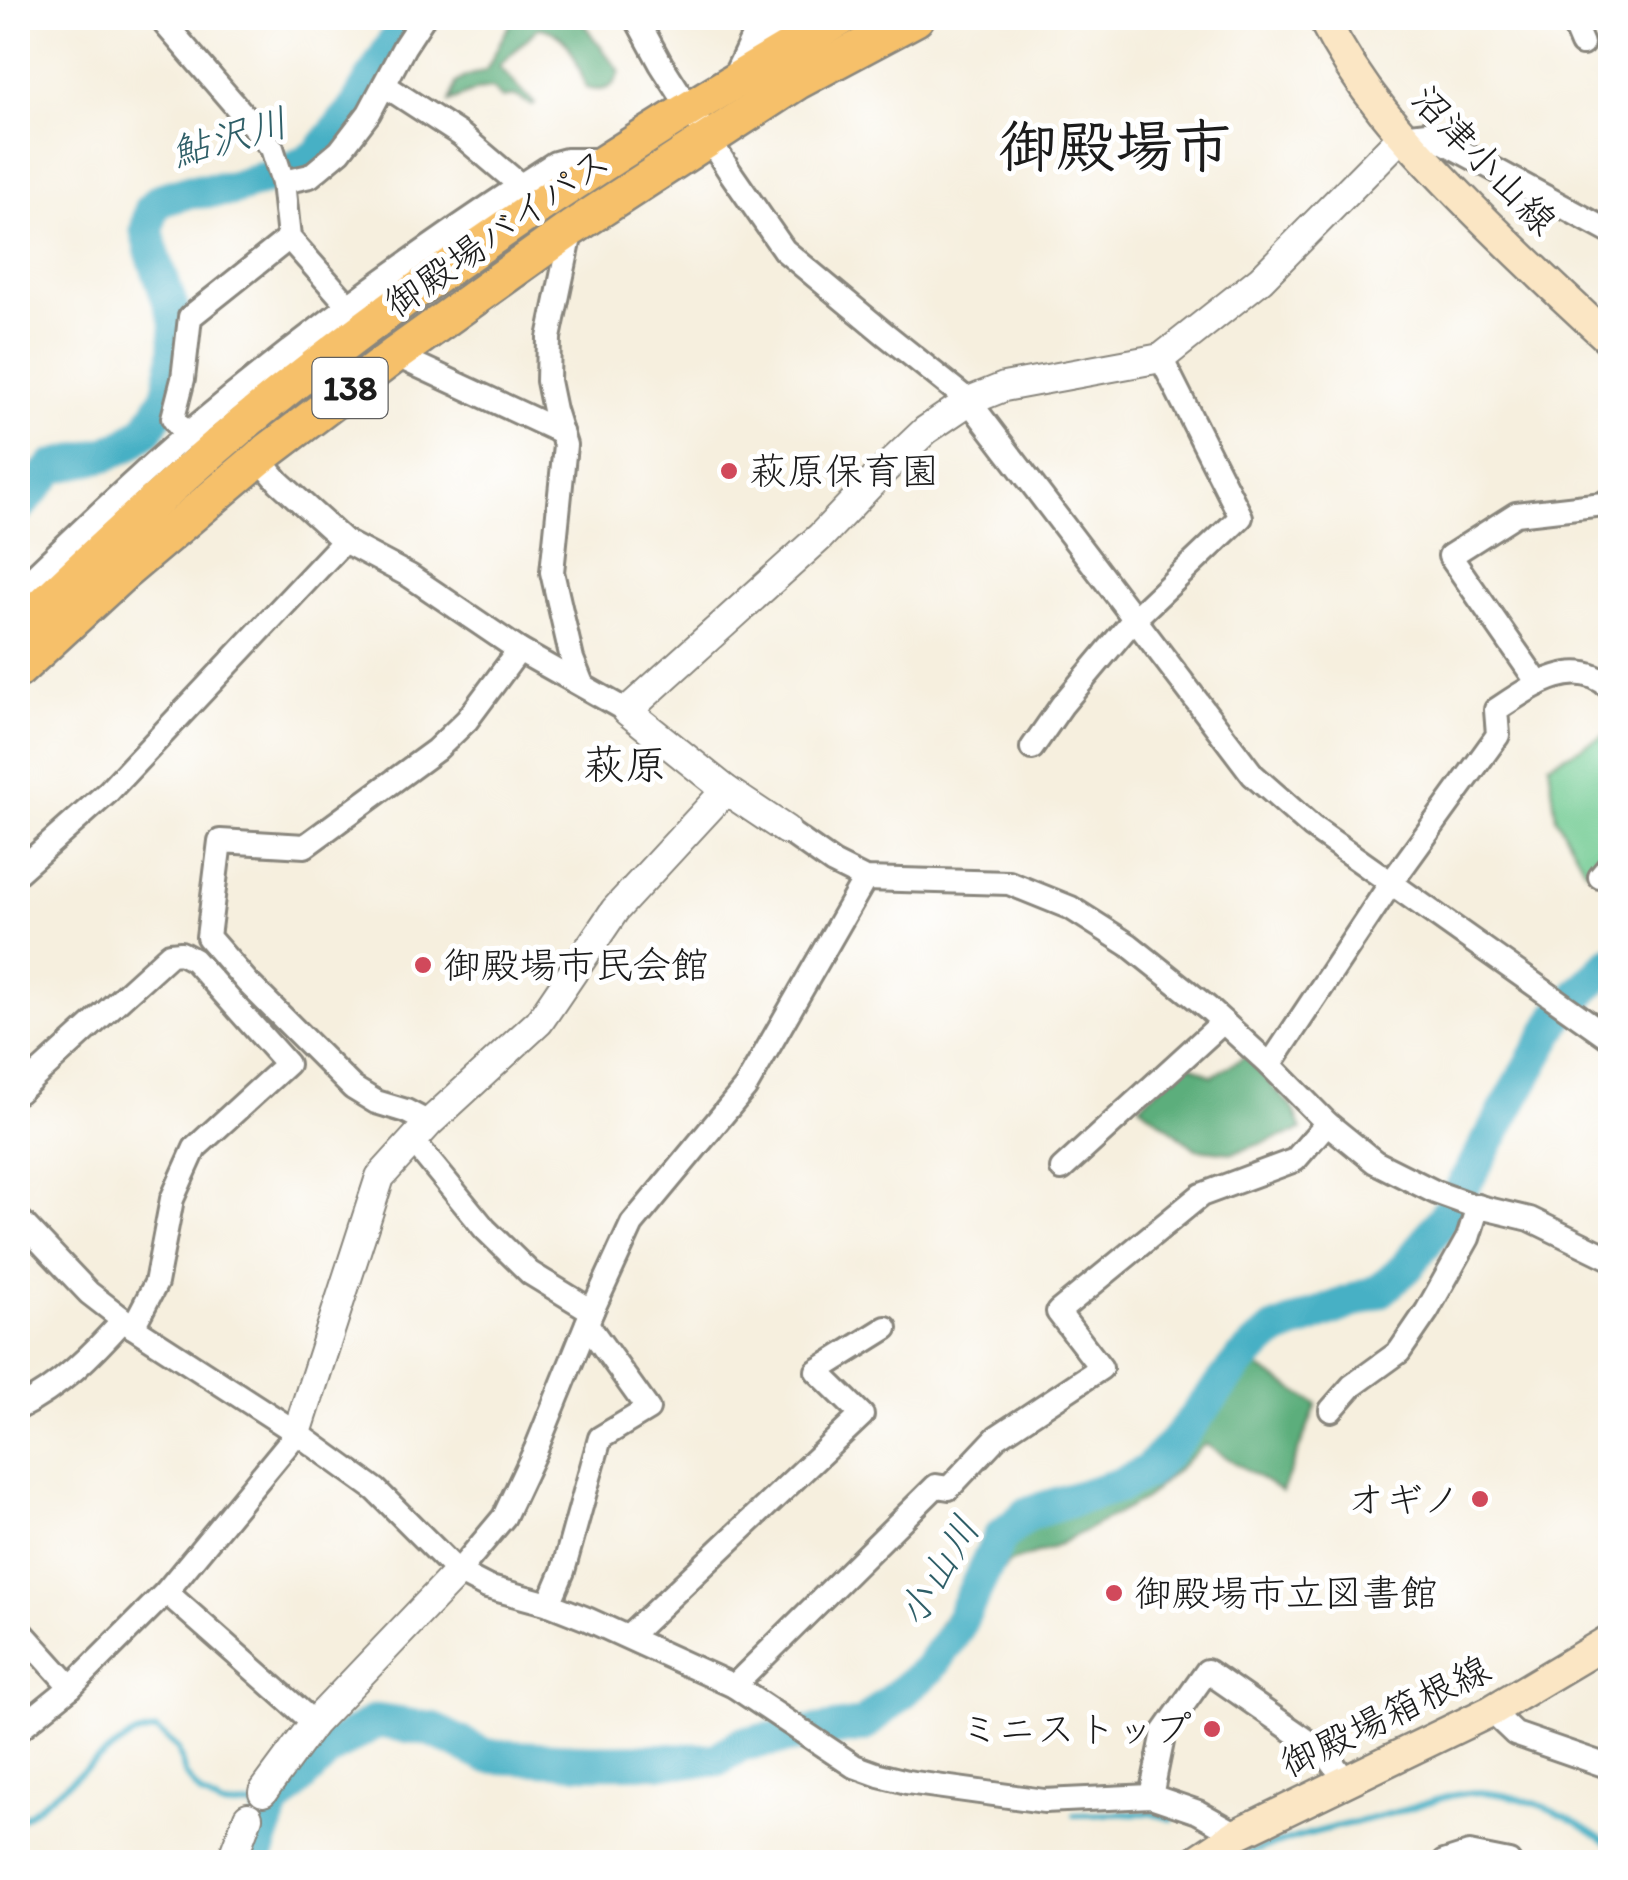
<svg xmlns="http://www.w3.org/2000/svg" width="1628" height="1880" font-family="Itim,'Klee One',sans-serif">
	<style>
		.green { fill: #70ca91; stroke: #467356; stroke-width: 2.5 }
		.forest { fill: #5cae7b; stroke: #3c654c; stroke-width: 2.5 }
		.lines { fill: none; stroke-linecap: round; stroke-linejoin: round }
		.stream { stroke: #47b0c5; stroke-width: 6 }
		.river { stroke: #47b0c5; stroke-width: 35 }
		.minor-casing { stroke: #89867d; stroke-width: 28 }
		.tertiary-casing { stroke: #89867d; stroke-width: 32 }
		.secondary-casing { stroke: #89867d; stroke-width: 35 }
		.trunk-casing { stroke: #89867d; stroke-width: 40 }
		.minor { stroke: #fff; stroke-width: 22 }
		.tertiary { stroke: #fff; stroke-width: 28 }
		.secondary { stroke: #fbe6c4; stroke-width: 30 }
		.trunk { stroke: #f6c06b; stroke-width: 35 }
		.poi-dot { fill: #d1495b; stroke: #fff; stroke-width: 4 }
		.labels { text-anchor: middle; stroke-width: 10; stroke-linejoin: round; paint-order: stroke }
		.shield { fill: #fff; stroke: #606060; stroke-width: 2.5 }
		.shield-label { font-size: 35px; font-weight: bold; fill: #1c1c1c }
		.street-label { font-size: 38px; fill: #1c1c1c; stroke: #fff }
		.poi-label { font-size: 38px; fill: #1c1c1c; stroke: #fff; text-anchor: start }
		.water-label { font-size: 40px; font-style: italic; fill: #2f5f68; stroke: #fff }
		.quarter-label { font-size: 42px; fill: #1c1c1c; stroke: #fff }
		.town-label { font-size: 58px; font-weight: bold; fill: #1c1c1c; stroke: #fff }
	</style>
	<rect width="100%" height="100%" fill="#fff"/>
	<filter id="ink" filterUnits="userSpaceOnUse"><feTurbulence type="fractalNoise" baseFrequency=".01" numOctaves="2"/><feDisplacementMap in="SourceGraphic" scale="20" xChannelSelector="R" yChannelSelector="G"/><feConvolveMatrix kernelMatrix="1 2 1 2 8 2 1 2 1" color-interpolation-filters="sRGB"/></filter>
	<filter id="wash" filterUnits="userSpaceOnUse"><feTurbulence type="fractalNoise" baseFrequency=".0048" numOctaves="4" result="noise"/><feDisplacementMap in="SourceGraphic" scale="40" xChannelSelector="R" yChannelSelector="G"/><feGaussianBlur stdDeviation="2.25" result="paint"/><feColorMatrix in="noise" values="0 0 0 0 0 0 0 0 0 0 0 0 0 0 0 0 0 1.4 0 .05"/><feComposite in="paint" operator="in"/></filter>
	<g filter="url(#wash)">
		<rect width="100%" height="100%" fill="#f6efde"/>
		<polygon class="green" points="1610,732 1610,846 1586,871 1556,817 1549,764"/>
		<g class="forest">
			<path d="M515,18H580L593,37L620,71C615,89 603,93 586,88C577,63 570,30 538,28L499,66L535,104L532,106L516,96L502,98L492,88L477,90L450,102L456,83L465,77L486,70C496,52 502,34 515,18Z"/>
			<polygon points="1246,1056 1294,1110 1302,1130 1233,1153 1196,1149 1140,1105 1188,1063 1212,1076"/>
			<polygon points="1238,1344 1261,1369 1317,1404 1282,1492 1205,1444 1145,1499 1050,1549 1010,1562 915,1667 969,1574 1016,1508 1149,1461"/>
		</g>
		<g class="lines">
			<g class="stream">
				<polyline points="1074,1815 1149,1813 1172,1819"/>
				<polyline points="18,1822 97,1760 132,1736 157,1730 178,1749 185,1774 201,1795 223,1807 274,1805"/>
				<path d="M1229,1862C1281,1837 1345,1826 1400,1811C1429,1803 1459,1789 1490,1793C1534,1798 1575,1818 1610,1844"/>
			</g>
			<g class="river">
				<polyline points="18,507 53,467 107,454 128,444 148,429 168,395 175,360 177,323 151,249 147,231 151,210 160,200 187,192 232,189 294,168 317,156 356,107 408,18"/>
				<polyline points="254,1862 274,1805 330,1749 376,1721 431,1729 486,1756 589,1761 717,1760 741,1744 863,1725 928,1670 956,1630 1000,1537 1029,1513 1123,1484 1148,1471 1177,1440 1240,1361 1273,1332 1381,1290 1407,1267 1450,1210 1559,1015 1610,963"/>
			</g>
		</g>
	</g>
	<g filter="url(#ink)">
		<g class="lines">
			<defs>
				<g id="minor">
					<polyline points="164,18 165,24 272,148 283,182 289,238 349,306"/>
					<polyline points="636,18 661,64 730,172 784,250 885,334 969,401 1253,775 1312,827 1610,1038"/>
					<polyline points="1571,18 1582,44"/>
					<polyline points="733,79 751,41 790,18"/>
					<polyline points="384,85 461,135 520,185"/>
					<polyline points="1402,136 1427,133 1610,232"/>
					<polyline points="283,182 310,176 340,151 369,113 404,47 423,18"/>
					<polyline points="572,228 549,338 548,381 554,410 565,445 552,572 572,659 582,684"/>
					<polyline points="395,355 561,432"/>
					<polyline points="198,439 178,425 173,418 183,379 190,317 289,238"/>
					<polyline points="259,458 279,482 344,541 410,576 519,650 627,711"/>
					<path d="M18,591C75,537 132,481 192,430C307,333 429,244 555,163L566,160H608"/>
					<polyline points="1538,683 1450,556 1516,514 1603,504 1610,499"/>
					<polyline points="1032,748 1062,705 1134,619 1241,517 1161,358"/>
					<polyline points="786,830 833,863 865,879 1009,883 1071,908 1129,945 1208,1008 1270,1065 1327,1123 1375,1162 1435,1192 1471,1205 1530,1219 1610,1258"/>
					<polyline points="18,872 108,792 344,541"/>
					<polyline points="1600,877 1610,865"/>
					<path d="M1270,1065L1391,883L1498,735L1496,710C1528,689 1576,653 1610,688"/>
					<polyline points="18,1092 170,954 181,953 194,960 287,1064 195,1148 172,1199 156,1283 133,1327"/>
					<polyline points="429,1123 406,1111 376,1102 353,1088 248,983 208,937 220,841 305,846 436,750 467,720 519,650"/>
					<polyline points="413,1141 485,1229 530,1273 592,1311"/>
					<polyline points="1062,1169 1223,1022"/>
					<polyline points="18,1218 89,1293 133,1327 297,1433 376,1490 458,1572 487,1587 549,1604 587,1619 734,1686 854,1766 879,1775 907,1782 1044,1801 1151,1796 1198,1812 1237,1834"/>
					<path d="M18,1408C60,1387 92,1355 123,1320"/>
					<polyline points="1331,1410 1352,1386 1399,1352 1427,1311 1468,1238 1478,1206"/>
					<polyline points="458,1572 504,1517 536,1449 592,1311 632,1224 745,1088 865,879"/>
					<polyline points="166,1592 314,1723"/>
					<polyline points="549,1604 563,1571 600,1438 648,1409 587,1324"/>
					<polyline points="18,1628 71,1687"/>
					<polyline points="629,1636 862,1415 817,1371 886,1328"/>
					<polyline points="734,1686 936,1486 949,1488 997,1437 1101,1368 1058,1312 1201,1195 1295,1160 1327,1123"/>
					<polyline points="1491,1711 1515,1734 1610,1767"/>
					<polyline points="18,1730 71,1687 166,1592 297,1433"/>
					<polyline points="1151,1796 1164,1732 1207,1671 1325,1753 1346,1781"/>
					<polyline points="1444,1862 1469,1854 1509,1862"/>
				</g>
				<g id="tertiary">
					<polyline points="786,830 726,790 627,711 820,537 883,471 926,430 969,401 1004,387 1161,358 1261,279 1402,136"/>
					<polyline points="297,1433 380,1177 429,1123 539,1022 615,910 726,790"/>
					<polyline points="263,1792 314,1723 458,1572"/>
					<polyline points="231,1862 248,1817"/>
				</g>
				<g id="secondary">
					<path d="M1323,18C1359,90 1403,138 1459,195C1508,245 1559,293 1610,340"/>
					<polyline points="1195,1862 1237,1834 1491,1711 1610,1640"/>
				</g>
				<g id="trunk">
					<path d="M18,629C98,553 179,476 265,406C444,261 643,133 841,18"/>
					<polyline points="18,670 122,574 259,458 395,355 572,228 798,81 916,18"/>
				</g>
			</defs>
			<use href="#minor" class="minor-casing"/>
			<use href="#tertiary" class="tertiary-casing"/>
			<use href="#secondary" class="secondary-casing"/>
			<use href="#trunk" class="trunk-casing"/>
			<use href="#minor" class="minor"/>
			<use href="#tertiary" class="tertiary"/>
			<use href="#secondary" class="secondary"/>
			<use href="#trunk" class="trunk"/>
		</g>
	</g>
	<g class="poi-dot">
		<circle cx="729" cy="471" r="10"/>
		<circle cx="423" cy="965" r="10"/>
		<circle cx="1480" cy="1499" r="10"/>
		<circle cx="1114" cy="1593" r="10"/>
		<circle cx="1212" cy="1729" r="10"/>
	</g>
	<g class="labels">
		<rect class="shield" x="312.5" y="358" width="75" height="60" rx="8"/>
		<g class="shield-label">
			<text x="350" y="400">138</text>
		</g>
		<g class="street-label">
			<text transform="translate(1484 160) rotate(46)" y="13">沼津小山線</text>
			<text transform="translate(497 232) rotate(-35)" y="13">御殿場バイパス</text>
			<text transform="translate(1385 1716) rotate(-26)" y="13">御殿場箱根線</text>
		</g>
		<g class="poi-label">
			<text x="749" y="484">萩原保育園</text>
			<text x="443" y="978">御殿場市民会館</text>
			<text x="1460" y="1512" text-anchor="end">オギノ</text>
			<text x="1134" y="1606">御殿場市立図書館</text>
			<text x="1192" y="1742" text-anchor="end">ミニストップ</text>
		</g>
		<g class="water-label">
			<text transform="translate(229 137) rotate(-16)" y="14">鮎沢川</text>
			<text transform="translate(938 1571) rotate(-59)" y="14">小山川</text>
		</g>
		<g class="quarter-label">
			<text x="625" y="779">萩原</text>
		</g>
		<g class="town-label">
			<text x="1115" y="166">御殿場市</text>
		</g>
	</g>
	<rect width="1628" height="1880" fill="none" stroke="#fff" stroke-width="60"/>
</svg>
